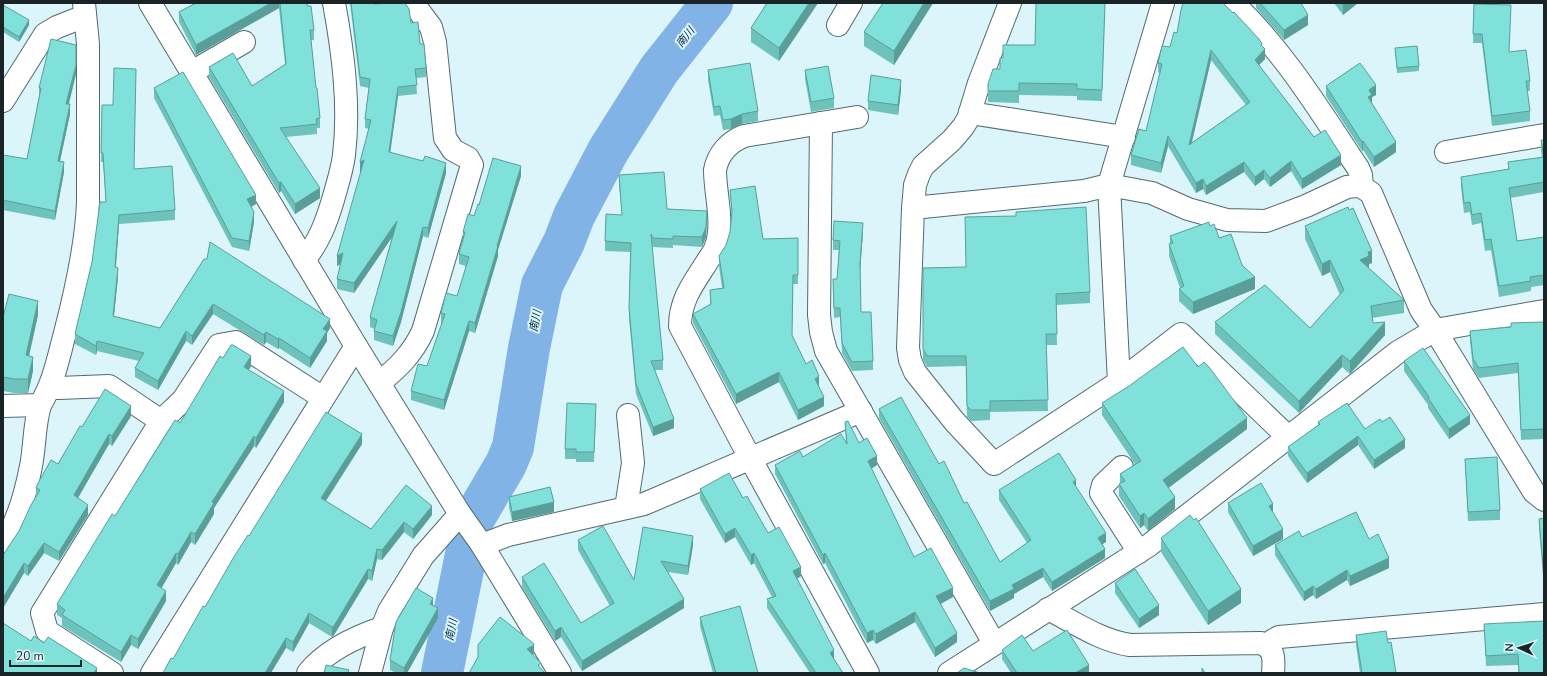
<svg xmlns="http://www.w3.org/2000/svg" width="1547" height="676" font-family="'Nunito Sans','Noto Sans JP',sans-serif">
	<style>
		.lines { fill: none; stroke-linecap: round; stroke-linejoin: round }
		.river { stroke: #81b3e7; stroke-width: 42 }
		.street-casing { stroke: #536a6f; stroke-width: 24 }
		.street { stroke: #fff; stroke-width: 22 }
		.wall { fill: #6ec2bc; fill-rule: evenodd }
		.shaded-wall { fill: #5a9e99 }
		.building { fill: #80e1db; stroke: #5a9e99; fill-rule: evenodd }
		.labels { text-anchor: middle; stroke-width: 4; stroke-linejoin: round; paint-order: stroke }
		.water-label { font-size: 11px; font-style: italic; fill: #052b4c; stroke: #dbf5fa }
	</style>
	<rect width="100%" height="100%" fill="#dbf5fa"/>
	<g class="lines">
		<polyline class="river" points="442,673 473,520 506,464 513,447 529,348 542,285 564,242 574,216 608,151 659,70 712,3"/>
		<defs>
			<g id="street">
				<polyline points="150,3 356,346 460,514 482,545 560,673"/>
				<polyline points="1163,3 1109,185 1119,382 994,464 954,421 915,372 910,360 908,348 913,208 1084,191 1109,185 1152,193 1188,209 1227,220 1266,221 1306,206 1347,187 1356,186 1362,187 1371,193 1421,310 1435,330 1534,492 1544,500"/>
				<path d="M1233,3C1283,50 1320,111 1358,168L1361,175L1362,187"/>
				<polyline points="838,25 851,3"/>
				<polyline points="192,72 244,42"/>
				<polyline points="3,101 45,34 57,27 85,16"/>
				<polyline points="970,113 1124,137"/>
				<path d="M857,117L744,136C729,142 718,154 715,170C715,195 725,225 715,249C713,254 709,258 707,262C693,284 680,300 680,326L750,458L868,673"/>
				<polyline points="821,123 819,315 821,332 826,351 994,643"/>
				<polyline points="1446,152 1544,135"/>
				<polyline points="913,208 915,185 919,174 923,166 952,140 963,127 968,119 979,83 1010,3"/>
				<path d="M304,260C319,242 326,223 333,200C337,185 342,171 344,155C350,105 343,52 334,3"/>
				<polyline points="1119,382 1181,334 1289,438"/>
				<path d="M379,383C398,368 413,353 423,331L472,165L468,158L453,150L445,138L435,42L431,27L413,3"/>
				<polyline points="50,387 59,388 109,386 161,421"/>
				<path d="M3,406L40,405C54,382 58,359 65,333C76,291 86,247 88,203V44L84,3"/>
				<polyline points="1122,467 1103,485 1101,493 1139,552"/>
				<polyline points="626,508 633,463 628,415"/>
				<path d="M3,544C18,522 26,492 31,466C35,446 34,425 40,405"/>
				<polyline points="482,545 508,535 644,504 861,411"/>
				<path d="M1048,609C1074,622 1101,641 1130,645L1261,643C1275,649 1274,659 1273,673"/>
				<polyline points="1269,647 1272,641 1279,637 1544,614"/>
				<polyline points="112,673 47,631 42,613 161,421 183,400 219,345 236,342 323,398"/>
				<polyline points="152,673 356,346"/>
				<path d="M308,673C326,651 355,637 382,628"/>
				<polyline points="370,673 382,628 389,611 423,556 460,514"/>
				<polyline points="949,673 1148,546 1398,352 1435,330 1544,311"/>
			</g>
		</defs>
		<use href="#street" class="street-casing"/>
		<use href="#street" class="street"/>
	</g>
	<g class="wall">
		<polygon points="196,3 307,3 314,30 314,40 311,40 316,88 320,118 320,128 317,128 317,134 286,137 320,198 295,214 281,191 279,193 209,77 209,67 252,86 285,64 279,8 196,55 179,22 179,12"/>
		<polygon points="350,3 373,3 374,4 411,23 420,44 426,68 426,77 416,78 417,94 398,96 390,152 446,173 428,238 423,236 401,322 393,346 374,340 374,331 375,329 370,327 370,317 392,237 354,293 337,289 337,279 341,264 337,266 361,172 360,172 369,129 365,128 365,119 369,88 360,86"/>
		<polygon points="767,3 818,3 779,61 751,42 751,28"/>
		<polygon points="933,3 894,65 864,46 864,32"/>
		<polygon points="1036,3 1105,3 1102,101 1077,100 1077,96 1019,95 1019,103 988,102 988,84 1000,69 1003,58 1035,45"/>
		<polygon points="1256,3 1301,3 1308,25 1284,40 1256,8"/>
		<polygon points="1334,3 1358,3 1343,15"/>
		<polygon points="1474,4 1530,81 1530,91 1527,91 1530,111 1530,121 1492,126 1482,43 1473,43"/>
		<polygon points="3,5 29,25 19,42 3,32"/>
		<path d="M1177,33L1262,46L1265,59L1259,65L1314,137L1341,165L1302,189L1291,171L1270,187L1264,179L1255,186L1244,172L1206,195L1203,189L1196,193L1168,146L1161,173L1131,165V155L1146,131L1160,73L1158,72V63L1170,47ZM1211,60L1246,105L1191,143Z"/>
		<polygon points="1395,48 1419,66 1419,71 1397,73"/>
		<polygon points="708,70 758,111 758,121 742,124 731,129 723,130 720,115 714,116 708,80"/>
		<polygon points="805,70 834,98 834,108 811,112 805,79"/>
		<polygon points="76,74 69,104 70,114 60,161 64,172 55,220 3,210 3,155 27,159 39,97 39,88"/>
		<polygon points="1326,86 1376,95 1372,97 1372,104 1396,152 1374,167 1363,150 1362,151 1326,96"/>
		<polygon points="154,88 256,204 251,207 254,222 249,251 232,247 154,98"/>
		<polygon points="901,90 898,115 868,110 868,101"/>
		<polygon points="102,105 134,169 175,210 175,220 119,224 116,267 118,277 114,316 160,328 204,259 330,328 327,333 327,341 310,368 279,348 278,349 266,342 264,345 213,314 192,345 186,341 158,390 135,377 135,368 139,361 97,351 96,355 75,344 75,334 106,202 103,162 101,162"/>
		<polygon points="1541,140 1544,140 1544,192 1510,198 1517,241 1544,237 1544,285 1531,287 1531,291 1499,297 1491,250 1485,251 1481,223 1472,225 1470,212 1464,213 1461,187 1461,177 1508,169 1508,162 1542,157 1541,151"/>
		<polygon points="619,175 667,209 707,221 706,237 702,247 673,245 673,248 653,247 652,245 663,360 663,370 655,370 674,428 653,436 636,394 629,318 630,252 605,251 605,241 622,215 619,185"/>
		<polygon points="521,176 498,250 498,256 475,333 469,331 444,410 411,400 411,391 427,366 442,323 441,323 441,313 457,296 466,266 459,264 459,254 463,241 463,232 474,216 479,205"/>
		<polygon points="730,190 763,239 798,238 798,284 793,284 792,336 806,364 819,386 824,406 798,420 779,382 736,404 693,323 693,314 710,305 710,290 722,288 719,266 719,256 726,245 730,232 732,216"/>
		<polygon points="1210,226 1219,238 1242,265 1255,289 1193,314 1179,301 1179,289 1180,288 1169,256 1169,244 1170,244 1170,236"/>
		<polygon points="1305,226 1372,263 1369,264 1369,268 1404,300 1404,313 1372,318 1373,323 1385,335 1350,374 1342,367 1299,413 1215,334 1215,322 1310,328 1340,295 1330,272 1322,276 1305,239"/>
		<polygon points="863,232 860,270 861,312 873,361 873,370 852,371 842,353 840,317 834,318 833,289 837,279 839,250 833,250 833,240"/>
		<polygon points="923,268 1090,292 1090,303 1056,305 1057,345 1046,345 1048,411 990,412 990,420 971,421 967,417 966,366 927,367 923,360"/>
		<polygon points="38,315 29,356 33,371 28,393 14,393 3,391 3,317"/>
		<polygon points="1544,322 1544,439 1521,440 1518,373 1479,378 1473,369 1470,341 1470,331"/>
		<polygon points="223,358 251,366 249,370 284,402 256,448 254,446 214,508 214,514 195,545 191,542 178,565 176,563 161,588 166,601 138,649 131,645 121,662 62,626 62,618 57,615 57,604 115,516 180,423"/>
		<polygon points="1404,361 1470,424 1449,439 1428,408 1428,405 1404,371"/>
		<polygon points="1198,367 1247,429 1168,488 1175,509 1148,531 1144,525 1140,528 1119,496 1119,484 1120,484 1120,474 1135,464 1102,415 1102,403"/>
		<polygon points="879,409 939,464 1000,562 1027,543 999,500 999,490 1076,487 1106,542 1102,544 1105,558 1052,591 1043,577 1014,594 1014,598 990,611 879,418"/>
		<polygon points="596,413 594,462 576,462 576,459 565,459 565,449"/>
		<polygon points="131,416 112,446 109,444 78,497 88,515 59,561 44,553 28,576 24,573 3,608 3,555 19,531 36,496 36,488 58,464 82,427"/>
		<polygon points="845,422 859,443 877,465 871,469 914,557 953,597 941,604 957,642 935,657 915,622 876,644 873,640 867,643 825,563 823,564 775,474 775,465 803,457 846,443"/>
		<polygon points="1318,422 1365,429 1382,422 1405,448 1374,469 1358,445 1307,483 1288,456 1288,447 1318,425"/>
		<polygon points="362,444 326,501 371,529 432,515 413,539 404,532 382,560 377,559 372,581 368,579 334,635 332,637 309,623 293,652 286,648 173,659 205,607 249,536"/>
		<polygon points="1465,459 1500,510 1500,520 1468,521"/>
		<polygon points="700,489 743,498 768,533 801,576 797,579 834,659 843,673 810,673 767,608 767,599 772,597 754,563 751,565 735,537 725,543 700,499"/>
		<polygon points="509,497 554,512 512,521 509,507"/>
		<polygon points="1228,503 1273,513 1283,539 1253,556 1228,512"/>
		<polygon points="1543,505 1544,505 1544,588 1539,529 1539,519 1543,518"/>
		<polygon points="643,527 693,545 688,575 668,572 684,608 582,671 561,637 555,641 522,587 522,577 581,623 610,606 578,550 578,540 634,580"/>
		<polygon points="1302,537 1369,539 1389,568 1350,586 1347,580 1316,599 1313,595 1304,601 1275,555 1275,545"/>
		<polygon points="1161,538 1241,603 1208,625 1161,552"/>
		<polygon points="1115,583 1159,615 1139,628 1115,593"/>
		<polygon points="433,606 438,618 407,673 396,673 390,670 390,660"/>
		<polygon points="700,617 758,673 713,673 700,626"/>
		<polygon points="1484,624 1544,673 1519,673 1518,665 1486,666"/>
		<polygon points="1356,635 1388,643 1396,673 1360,673 1356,645"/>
		<polygon points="1002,650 1033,651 1089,673 1011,673 1002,659"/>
	</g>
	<g class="shaded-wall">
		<polygon points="271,3 279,3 279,8 196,55 196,45"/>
		<polygon points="809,3 818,3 779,61 779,48"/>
		<polygon points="924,3 933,3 894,65 894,51"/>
		<polygon points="1346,3 1358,3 1343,15 1343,5"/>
		<polygon points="1308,15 1308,25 1284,40 1284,30"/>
		<polygon points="29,20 29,25 19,42 19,37"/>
		<polygon points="1262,44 1262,52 1265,49 1265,59 1255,69 1255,60 1261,45"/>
		<polygon points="1211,50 1211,60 1189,155 1189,145"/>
		<polygon points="76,65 76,74 66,114 66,104"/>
		<polygon points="901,80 901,90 898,115 898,105"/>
		<polygon points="1376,85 1376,95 1372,97 1372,104 1368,97 1369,90"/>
		<polygon points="398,87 398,96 389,162 389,152"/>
		<polygon points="70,104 70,114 58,170 58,161"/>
		<polygon points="742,114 742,124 731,129 731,119"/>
		<polygon points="1168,136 1168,146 1161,173 1161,163"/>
		<polygon points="1363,141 1363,150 1362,151 1362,142"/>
		<polygon points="1396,142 1396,152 1374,167 1374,157"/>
		<polygon points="1341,155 1341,165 1302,189 1302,179"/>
		<polygon points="364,160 364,170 360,172 360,162"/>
		<polygon points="1291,161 1291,171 1270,187 1270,178"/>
		<polygon points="64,162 64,172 55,220 55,211"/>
		<polygon points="1244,162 1244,172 1206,195 1206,186"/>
		<polygon points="446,163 446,173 428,238 428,228"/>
		<polygon points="521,166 521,176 498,250 498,256 475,333 475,323 497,246"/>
		<polygon points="1264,170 1264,179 1255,186 1255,177"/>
		<polygon points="1203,179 1203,189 1196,193 1196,183"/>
		<polygon points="281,182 281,191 279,193 279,183"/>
		<polygon points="320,188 320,198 295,214 295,204"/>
		<polygon points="256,195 256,204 247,209 247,199"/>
		<polygon points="707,211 706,237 702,247 702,237"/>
		<polygon points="254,212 254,222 249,251 249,241"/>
		<polygon points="119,215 119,224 115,277 115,267"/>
		<polygon points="397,221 397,230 354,293 354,283"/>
		<polygon points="863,223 863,232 860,273 860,263"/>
		<polygon points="423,227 423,236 401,322 393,346 393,336"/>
		<polygon points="1372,251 1372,263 1369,264 1369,268 1360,260 1368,252"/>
		<polygon points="343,253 343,263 337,266 337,256"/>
		<polygon points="1330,260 1330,272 1322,276 1322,264"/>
		<polygon points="118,268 118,277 113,325 113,316"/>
		<polygon points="1255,277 1255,289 1193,314 1193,302"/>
		<polygon points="38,301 38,315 26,369 26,355"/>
		<polygon points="213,304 213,314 192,345 192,336"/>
		<polygon points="330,319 330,328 327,333 327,341 310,368 310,358 323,329"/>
		<polygon points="469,321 469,331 444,410 444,400"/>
		<polygon points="1385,322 1385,335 1350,374 1350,361"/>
		<polygon points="186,331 186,341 158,390 158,381"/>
		<polygon points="266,332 266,342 264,345 264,335"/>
		<polygon points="279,338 279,348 278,349 278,339"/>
		<polygon points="97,341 97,351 96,355 96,346"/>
		<polygon points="1342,355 1342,367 1299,413 1299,401"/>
		<polygon points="251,356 251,366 244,377 244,367"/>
		<polygon points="33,357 33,371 28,393 28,379"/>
		<polygon points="779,372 779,382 736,404 736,394"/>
		<polygon points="819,376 819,386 815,388 815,379"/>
		<polygon points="284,391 284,402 256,448 256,438"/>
		<polygon points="824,397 824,406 798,420 798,410"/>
		<polygon points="131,406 131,416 112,446 112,436"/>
		<polygon points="1470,415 1470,424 1449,439 1449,429"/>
		<polygon points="1247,418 1247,429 1163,492 1163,480"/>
		<polygon points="674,419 674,428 653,436 653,427"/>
		<polygon points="109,434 109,444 74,505 74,495"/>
		<polygon points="362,434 362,444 321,508 321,498"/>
		<polygon points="254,436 254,446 214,508 214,514 195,545 195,534 212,502"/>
		<polygon points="1358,436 1358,445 1307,483 1307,473"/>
		<polygon points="1405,439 1405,448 1374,469 1374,460"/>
		<polygon points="877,456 877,465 868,471 868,461"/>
		<polygon points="1076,480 1076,490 1073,482"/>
		<polygon points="1175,497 1175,509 1148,531 1148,519"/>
		<polygon points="554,502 554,512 512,521 512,512"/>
		<polygon points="1273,504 1273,514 1269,506"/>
		<polygon points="88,505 88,515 59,561 59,552"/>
		<polygon points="432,506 432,515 413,539 413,529"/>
		<polygon points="1144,513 1144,525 1140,528 1140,516"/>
		<polygon points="404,522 404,532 382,560 382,550"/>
		<polygon points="735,528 735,537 725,543 725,534"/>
		<polygon points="1283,529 1283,539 1253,556 1253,546"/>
		<polygon points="191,532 191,542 178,565 178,554"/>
		<polygon points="1106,533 1106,542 1098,547 1098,538"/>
		<polygon points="693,536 693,545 688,575 688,566"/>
		<polygon points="44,543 44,553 28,576 28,566"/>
		<polygon points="377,549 377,559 372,581 372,571"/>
		<polygon points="1105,549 1105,558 1052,591 1052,582"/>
		<polygon points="176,553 176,563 157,596 157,585"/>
		<polygon points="754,553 754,563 751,565 751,555"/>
		<polygon points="825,553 825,563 823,564 823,555"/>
		<polygon points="1389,558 1389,568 1350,586 1350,576"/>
		<polygon points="24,563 24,573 3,608 3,598"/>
		<polygon points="801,567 801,576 793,581 793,571"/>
		<polygon points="1043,568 1043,577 1014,594 1014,598 990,611 990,601 1012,585"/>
		<polygon points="368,569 368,579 334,635 332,637 332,627"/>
		<polygon points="1347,570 1347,580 1316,599 1316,589"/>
		<polygon points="1313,586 1313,595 1304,601 1304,592"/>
		<polygon points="953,588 953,597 936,606 936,596"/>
		<polygon points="1241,589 1241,603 1208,625 1208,611"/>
		<polygon points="166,591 166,601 138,649 138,639"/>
		<polygon points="433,598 433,608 430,604"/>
		<polygon points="684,599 684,608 582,671 582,661"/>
		<polygon points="1159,605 1159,615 1139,628 1139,619"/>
		<polygon points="438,608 438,618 407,673 404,673 404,668"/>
		<polygon points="915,612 915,622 876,644 876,634"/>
		<polygon points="309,613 309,623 293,652 293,642"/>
		<polygon points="561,627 561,637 555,641 555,631"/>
		<polygon points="873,630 873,640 867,643 867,633"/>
		<polygon points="957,633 957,642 935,657 935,648"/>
		<polygon points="131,635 131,645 121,662 121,652"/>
		<polygon points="286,638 286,648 271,673 265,673"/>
		<polygon points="534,645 534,654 527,658 527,649"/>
		<polygon points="834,650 834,660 830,653"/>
		<polygon points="1089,665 1089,673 1075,673"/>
		<polygon points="97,668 97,673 94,673"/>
	</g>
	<g class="building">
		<polygon points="196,3 271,3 196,45 179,12"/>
		<polygon points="280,3 307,3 307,6 311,6 314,30 310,30 316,88 317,88 320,118 316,119 317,124 280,128 320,188 295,204 281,182 279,183 209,67 233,53 252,86 286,64"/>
		<polygon points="351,3 373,3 374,4 386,3 405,3 409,9 411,23 418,22 420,44 424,44 426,68 415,69 417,85 398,87 389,152 423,161 425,156 446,163 428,228 423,227 401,312 393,336 374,331 377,320 370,317 397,221 354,283 337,279 343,253 337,256 364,160 360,162 371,120 365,119 370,79 360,77"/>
		<polygon points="767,3 809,3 779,48 751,28"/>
		<polygon points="883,3 924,3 894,51 864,32"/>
		<polygon points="1036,3 1105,3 1102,90 1077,89 1077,84 1019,83 1019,91 988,91 988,84 993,69 1000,69 1000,58 1003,58 1003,45 1035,45"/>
		<path d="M1183,3H1223L1233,13L1234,12L1259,39L1262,44L1261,45L1265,49L1255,60L1314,137L1325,130L1341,155L1302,179L1291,161L1270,178L1264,170L1255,177L1244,162L1206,186L1203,179L1196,183L1168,136L1161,163L1131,155L1139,129L1146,131L1162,64L1158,63L1162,46L1170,47L1174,32L1177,33L1181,10ZM1211,50L1250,102L1189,145Z"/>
		<polygon points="1260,3 1301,3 1308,15 1284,30"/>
		<polygon points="1342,3 1346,3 1343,5"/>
		<polygon points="1474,4 1511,5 1509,52 1526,50 1530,81 1526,81 1530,111 1492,116 1482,34 1473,34"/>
		<polygon points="3,5 29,20 19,37 3,27"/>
		<polygon points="51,39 76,45 76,65 66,104 70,104 58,161 64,162 55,211 3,200 3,155 27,159 41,88 39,88"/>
		<polygon points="1417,46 1419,66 1397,68 1395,48"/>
		<polygon points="750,63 758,111 742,114 731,119 723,120 720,106 714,107 708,70"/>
		<polygon points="1360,63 1376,85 1369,90 1372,95 1368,97 1396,142 1374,157 1363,141 1362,142 1326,86"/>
		<polygon points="828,66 834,98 811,102 805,70"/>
		<polygon points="114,68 136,69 134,169 172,166 175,210 119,215 115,267 118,268 113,316 160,328 204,259 207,259 210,242 330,319 323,329 327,331 310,358 279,338 278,339 266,332 264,335 213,304 192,336 186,331 158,381 135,368 144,353 97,341 96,346 75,334 92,262 100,202 106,202 103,153 101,153 102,105 113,105"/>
		<polygon points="183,72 256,195 247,199 254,212 249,241 232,238 154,88"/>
		<polygon points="871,75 901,80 898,105 868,101"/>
		<polygon points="1541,140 1544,140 1544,182 1509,188 1517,241 1544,237 1544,275 1530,277 1531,281 1499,286 1491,239 1485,240 1481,213 1472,215 1470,202 1464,203 1461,177 1509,169 1508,162 1544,157"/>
		<polygon points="493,158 521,166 497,246 498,246 475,323 469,321 444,400 411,391 418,364 427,366 445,314 441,313 446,293 457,296 469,257 459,254 465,232 463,232 468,214 474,216 478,204 479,205"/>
		<polygon points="664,172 667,209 707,211 706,227 702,237 673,236 673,239 653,238 651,234 663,360 651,361 674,419 653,427 636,384 629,308 631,243 605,241 606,214 622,215 619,175"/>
		<polygon points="755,186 763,239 798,238 798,275 793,275 792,335 806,364 812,360 819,376 815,379 824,397 798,410 779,372 736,394 693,314 711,304 710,290 724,288 719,256 726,245 730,232 732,211 730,190"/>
		<polygon points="1086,207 1090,292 1056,294 1057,334 1046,334 1048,400 990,401 990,410 971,410 967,406 966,356 927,356 923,349 923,268 966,267 965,217 1016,216 1016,212"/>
		<polygon points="1348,207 1349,210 1353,208 1372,251 1368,252 1369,256 1360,260 1404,300 1371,306 1373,323 1385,322 1350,361 1342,355 1299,401 1215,322 1265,285 1310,328 1344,290 1330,260 1322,264 1305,226"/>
		<polygon points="834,221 863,223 860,263 861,312 871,312 873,361 852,362 842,343 840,308 834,308 833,279 837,279 840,241 833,240"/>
		<polygon points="1209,222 1210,226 1214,224 1219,238 1231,234 1242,265 1255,277 1193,302 1179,289 1184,286 1169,244 1173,243 1170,236"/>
		<polygon points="9,294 38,301 26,355 33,357 28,379 14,379 3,377 3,317"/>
		<polygon points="1544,322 1544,429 1521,430 1518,363 1479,368 1473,359 1470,331 1511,327 1511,323"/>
		<polygon points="231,345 233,345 251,356 244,367 284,391 256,438 254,436 212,502 214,503 195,534 191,532 178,554 176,553 157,585 166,591 138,639 131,635 121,652 62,615 65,610 57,604 112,514 115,516 175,420 180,423 220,356 223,358"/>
		<polygon points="1183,347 1198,367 1204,362 1209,367 1247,418 1163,480 1175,497 1148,519 1144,513 1140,516 1119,484 1125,481 1120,474 1141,461 1102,403 1129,386"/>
		<polygon points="1423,348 1470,415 1449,429 1428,398 1429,397 1404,361"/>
		<polygon points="105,389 131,406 112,436 109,434 74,495 88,505 59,552 44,543 28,566 24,563 3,598 3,555 19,531 31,505 40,490 36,488 38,483 51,460 58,464 80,426 82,427"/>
		<polygon points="901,397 939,464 944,461 964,503 967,502 1000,562 1031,540 999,490 1059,453 1076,480 1073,482 1106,533 1098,538 1105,549 1052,582 1043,568 1012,585 1014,589 990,601 879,409"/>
		<polygon points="567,403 596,404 594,452 576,452 576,449 565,449"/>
		<polygon points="1347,403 1365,429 1380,419 1382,422 1390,417 1405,439 1374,460 1358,436 1307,473 1288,447 1320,424 1318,422"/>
		<polygon points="326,412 362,434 321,498 371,529 406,485 432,506 413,529 404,522 382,550 377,549 372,571 368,569 334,626 332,627 309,613 293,642 286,638 265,673 163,673 171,658 173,659 203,606 205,607 235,555 248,535 249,536"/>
		<polygon points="848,421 859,443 867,438 877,456 868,461 914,557 931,548 953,588 936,596 957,633 935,648 915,612 876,634 873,630 867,633 825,553 823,555 775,465 800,451 803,457 841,434 847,444 845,422"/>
		<polygon points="1497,457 1500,510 1468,512 1465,459"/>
		<polygon points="729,473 743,498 747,496 768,533 779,527 801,567 793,571 834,650 830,653 843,673 816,673 767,599 776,596 754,553 751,555 735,528 725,534 700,489"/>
		<polygon points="1261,483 1273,504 1269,506 1283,529 1253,546 1228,503"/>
		<polygon points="550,487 554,502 512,512 509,497"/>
		<polygon points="1356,512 1369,539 1378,534 1389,558 1350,576 1347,570 1316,589 1313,586 1304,592 1275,545 1299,531 1302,537"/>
		<polygon points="1190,515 1194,520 1196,518 1241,589 1208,611 1161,538"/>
		<polygon points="1544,518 1544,577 1539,519"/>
		<polygon points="603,526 634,580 643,527 693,536 688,566 661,561 684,599 582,661 561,627 555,631 522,577 544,563 581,623 614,603 578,540"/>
		<polygon points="1135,569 1159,605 1139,619 1115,583"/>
		<polygon points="416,588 433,598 430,604 438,608 404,668 390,660 396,622"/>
		<polygon points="740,606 758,673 716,673 700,617"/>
		<polygon points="500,617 533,643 534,645 527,649 541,663 538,665 545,673 469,673 478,657 478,645"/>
		<polygon points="1544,621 1544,673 1519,673 1518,654 1486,656 1484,624"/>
		<polygon points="3,623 31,641 34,636 44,643 48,637 97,668 94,673 3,673"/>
		<polygon points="1067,630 1089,665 1075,673 1017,673 1002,650 1022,635 1033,651"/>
		<polygon points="1386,631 1388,643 1391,642 1396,673 1362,673 1356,635"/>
		<polygon points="326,665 349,670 348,673 324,673"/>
		<polygon points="964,668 980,673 957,673"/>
		<polygon points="1202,668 1205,673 1202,673"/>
	</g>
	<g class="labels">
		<g class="water-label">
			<text transform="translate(685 37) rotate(-51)" y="4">南川</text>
			<text transform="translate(535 321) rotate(-80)" y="4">南川</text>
			<text transform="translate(451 630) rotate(-79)" y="4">南川</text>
		</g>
	</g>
	<rect width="1547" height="676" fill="none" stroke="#1a2426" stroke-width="8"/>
	<g transform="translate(1519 648) rotate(273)" stroke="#dbf5fa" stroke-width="3" paint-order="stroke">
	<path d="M0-3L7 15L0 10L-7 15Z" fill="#1a2426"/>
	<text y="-6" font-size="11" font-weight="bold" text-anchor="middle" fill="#1a2426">N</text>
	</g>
	<path d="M10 660v6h71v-6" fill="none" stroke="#1a2426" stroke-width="2"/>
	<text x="16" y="660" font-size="12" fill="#1a2426" stroke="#dbf5fa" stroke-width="3" paint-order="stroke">20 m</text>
</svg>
